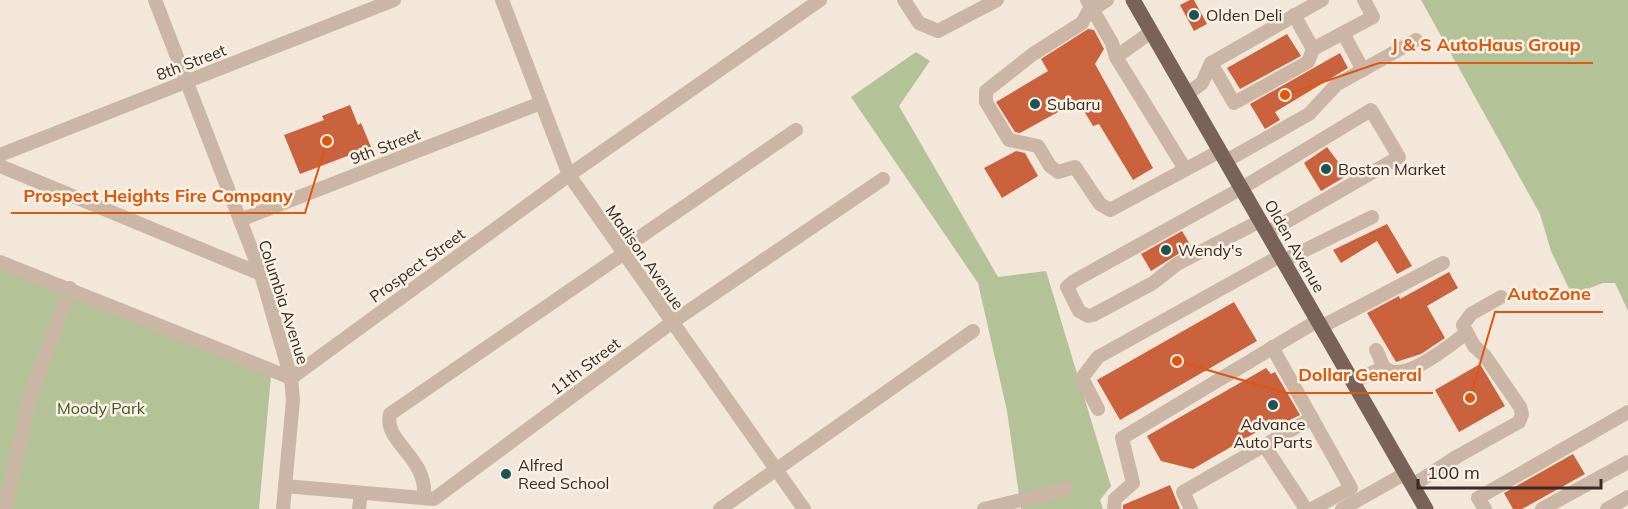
<svg xmlns="http://www.w3.org/2000/svg" width="1628" height="509" font-family="Mulish,sans-serif">
	<style>
		.green { fill: #b4c298 }
		.building { fill: #cb623e }
		.lines { fill: none; stroke-linecap: round; stroke-linejoin: round }
		.minor { stroke: #cbb6a5; stroke-width: 14 }
		.major { stroke: #796257; stroke-width: 15 }
		.poi-dot { fill: #1a5459; stroke: #faf1e5; stroke-width: 2 }
		.labels { text-anchor: middle; stroke-width: 5; stroke-linejoin: round; paint-order: stroke }
		.poi-label { font-size: 16px; fill: #362b26; stroke: #faf1e5; text-anchor: start }
		.street-label { font-size: 16px; fill: #362b26; stroke: #faf1e5 }
		.park-label { font-size: 16px; fill: #455529; stroke: #faf1e5 }
		.leader { fill: none; stroke: #df570d; stroke-width: 2 }
		.callout-dot { fill: #df570d; stroke: #faf1e5; stroke-width: 2 }
		.callout-label { font-size: 18px; text-anchor: middle; font-weight: bold; fill: #df570d; stroke: #faf1e5; stroke-width: 5; stroke-linejoin: round; paint-order: stroke }
	</style>
	<rect width="100%" height="100%" fill="#f2e7d9"/>
	<g class="green">
		<polygon points="1421,0 1628,0 1628,311 1615,283 1603,283 1572,295 1551,251 1540,214"/>
		<polygon points="916,52 930,61 899,106 998,277 1046,271 1111,486 1100,500 1103,509 1021,509 1007,411 978,283 851,97"/>
		<polygon points="0,263 272,365 259,509 0,509"/>
	</g>
	<g class="building">
		<polygon points="1190,0 1194,0 1207,24 1194,31 1180,5"/>
		<polygon points="1088,29 1094,30 1104,49 1095,64 1153,168 1133,180 1099,124 1093,126 1078,101 1020,133 1015,132 996,102 1048,71 1041,59"/>
		<polygon points="1287,34 1301,56 1240,89 1227,68"/>
		<polygon points="1340,53 1348,68 1275,112 1280,120 1265,129 1250,104"/>
		<polygon points="350,105 358,125 361,123 371,147 300,174 284,135 324,120 322,116"/>
		<polygon points="1327,147 1348,175 1321,191 1304,163"/>
		<polygon points="1016,151 1025,153 1038,176 1002,198 984,168"/>
		<polygon points="1387,224 1412,266 1397,274 1377,241 1341,263 1333,250"/>
		<polygon points="1182,231 1191,246 1151,271 1141,254"/>
		<polygon points="1449,272 1458,288 1427,306 1445,338 1421,354 1396,362 1367,313 1399,296 1400,299"/>
		<polygon points="1234,302 1257,341 1120,420 1097,380"/>
		<polygon points="1480,364 1505,406 1459,432 1435,390"/>
		<polygon points="1266,368 1271,374 1275,372 1300,415 1282,424 1279,419 1193,469 1161,461 1147,436"/>
		<polygon points="1573,454 1585,474 1522,509 1513,509 1504,493"/>
		<polygon points="1170,485 1180,509 1123,509 1123,505"/>
	</g>
	<g class="lines">
		<g class="minor">
			<polyline points="155,0 261,274 291,378 293,400 283,509"/>
			<polyline points="502,0 569,175 804,509"/>
			<polyline points="904,0 919,23 938,31 997,0"/>
			<polyline points="1087,0 1112,43 1116,57 1185,169"/>
			<polyline points="1107,0 1088,12 1082,23 1033,54 986,91 986,102 1009,140 1038,146 1050,166 1058,172 1075,167 1100,204 1110,210 1220,151"/>
			<polyline points="1294,15 1313,49 1373,17 1364,0"/>
			<polyline points="1343,33 1363,70"/>
			<polyline points="1116,57 1151,32"/>
			<polyline points="1211,63 1234,103 1308,62 1313,49"/>
			<polyline points="1187,94 1202,83 1211,63 1322,0"/>
			<polyline points="0,155 394,0"/>
			<polyline points="1226,161 1309,114 1336,85 1416,40"/>
			<polyline points="0,166 261,274"/>
			<polyline points="240,220 541,103"/>
			<polyline points="1260,221 1177,264 1153,283 1093,315 1088,316 1079,311 1067,287 1074,281 1242,188 1371,110 1399,157 1267,233"/>
			<polyline points="621,250 796,130"/>
			<polyline points="1283,261 1372,217"/>
			<polyline points="0,262 291,378"/>
			<polyline points="1321,327 1443,263"/>
			<polyline points="1272,347 1351,488 1312,509"/>
			<path d="M1376,350C1379,354 1381,363 1384,367C1402,386 1450,345 1465,334"/>
			<polyline points="291,378 569,175 820,0"/>
			<polyline points="1353,382 1384,367"/>
			<polyline points="1098,409 1082,378 1098,357 1280,256"/>
			<polyline points="1264,445 1306,509"/>
			<polyline points="1413,485 1458,456 1519,422 1522,414 1520,407 1485,356 1474,346 1463,325 1471,314 1501,297"/>
			<polyline points="285,486 434,499 671,323 883,179"/>
			<path d="M424,498C428,456 383,443 390,414L623,254"/>
			<polyline points="5,509 31,393 70,288"/>
			<polyline points="359,509 361,493"/>
			<polyline points="720,509 973,331"/>
			<polyline points="984,509 1066,489"/>
			<polyline points="1114,509 1115,499 1133,483 1122,438 1317,321"/>
			<polyline points="1191,509 1183,492 1312,418"/>
			<polyline points="1342,509 1406,473"/>
			<polyline points="1485,509 1478,498 1628,412"/>
			<polyline points="1542,509 1628,462"/>
			<polyline points="1607,509 1628,497"/>
		</g>
		<polyline class="major" points="1133,0 1426,509"/>
	</g>
	<g class="poi-dot">
		<circle cx="1194" cy="15" r="6"/>
		<circle cx="1035" cy="104" r="6"/>
		<circle cx="1326" cy="169" r="6"/>
		<circle cx="1166" cy="250" r="6"/>
		<circle cx="1273" cy="405" r="6"/>
		<circle cx="506" cy="474" r="6"/>
	</g>
	<g class="labels">
		<g class="poi-label">
			<text x="1206" y="21">Olden Deli</text>
			<text x="1047" y="110">Subaru</text>
			<text x="1338" y="175">Boston Market</text>
			<text x="1178" y="256">Wendy's</text>
			<text x="1273" y="430" text-anchor="middle">Advance<tspan x="1273" dy="18">Auto Parts</tspan></text>
			<text x="518" y="471">Alfred<tspan x="518" dy="18">Reed School</tspan></text>
		</g>
		<g class="street-label">
			<text transform="translate(191 62) rotate(-21)" y="6">8th Street</text>
			<text transform="translate(385 146) rotate(-21)" y="6">9th Street</text>
			<text transform="translate(1295 246) rotate(60)" y="6">Olden Avenue</text>
			<text transform="translate(645 257) rotate(55)" y="6">Madison Avenue</text>
			<text transform="translate(417 265) rotate(-36)" y="6">Prospect Street</text>
			<text transform="translate(284 302) rotate(72)" y="6">Columbia Avenue</text>
			<text transform="translate(585 366) rotate(-37)" y="6">11th Street</text>
		</g>
		<g class="park-label">
			<text x="101" y="414">Moody Park</text>
		</g>
	</g>
	<path class="leader" d="M1285 95L1379 63H1593M327 141L305 213H11M1470 398L1495 312H1603M1177 361L1286 393H1433"/>
	<g class="callout-dot">
		<circle cx="1285" cy="95" r="6"/>
		<circle cx="327" cy="141" r="6"/>
		<circle cx="1470" cy="398" r="6"/>
		<circle cx="1177" cy="361" r="6"/>
	</g>
	<g class="callout-label">
		<text x="1486" y="51">J &amp; S AutoHaus Group</text>
		<text x="158" y="202">Prospect Heights Fire Company</text>
		<text x="1549" y="300">AutoZone</text>
		<text x="1360" y="381">Dollar General</text>
	</g>
	<path d="M1418 479v9h183v-9" fill="none" stroke="#362b26" stroke-width="3"/>
	<text x="1427" y="479" font-size="18" fill="#362b26" stroke="#faf1e5" stroke-width="4.5" paint-order="stroke">100 m</text>
</svg>
